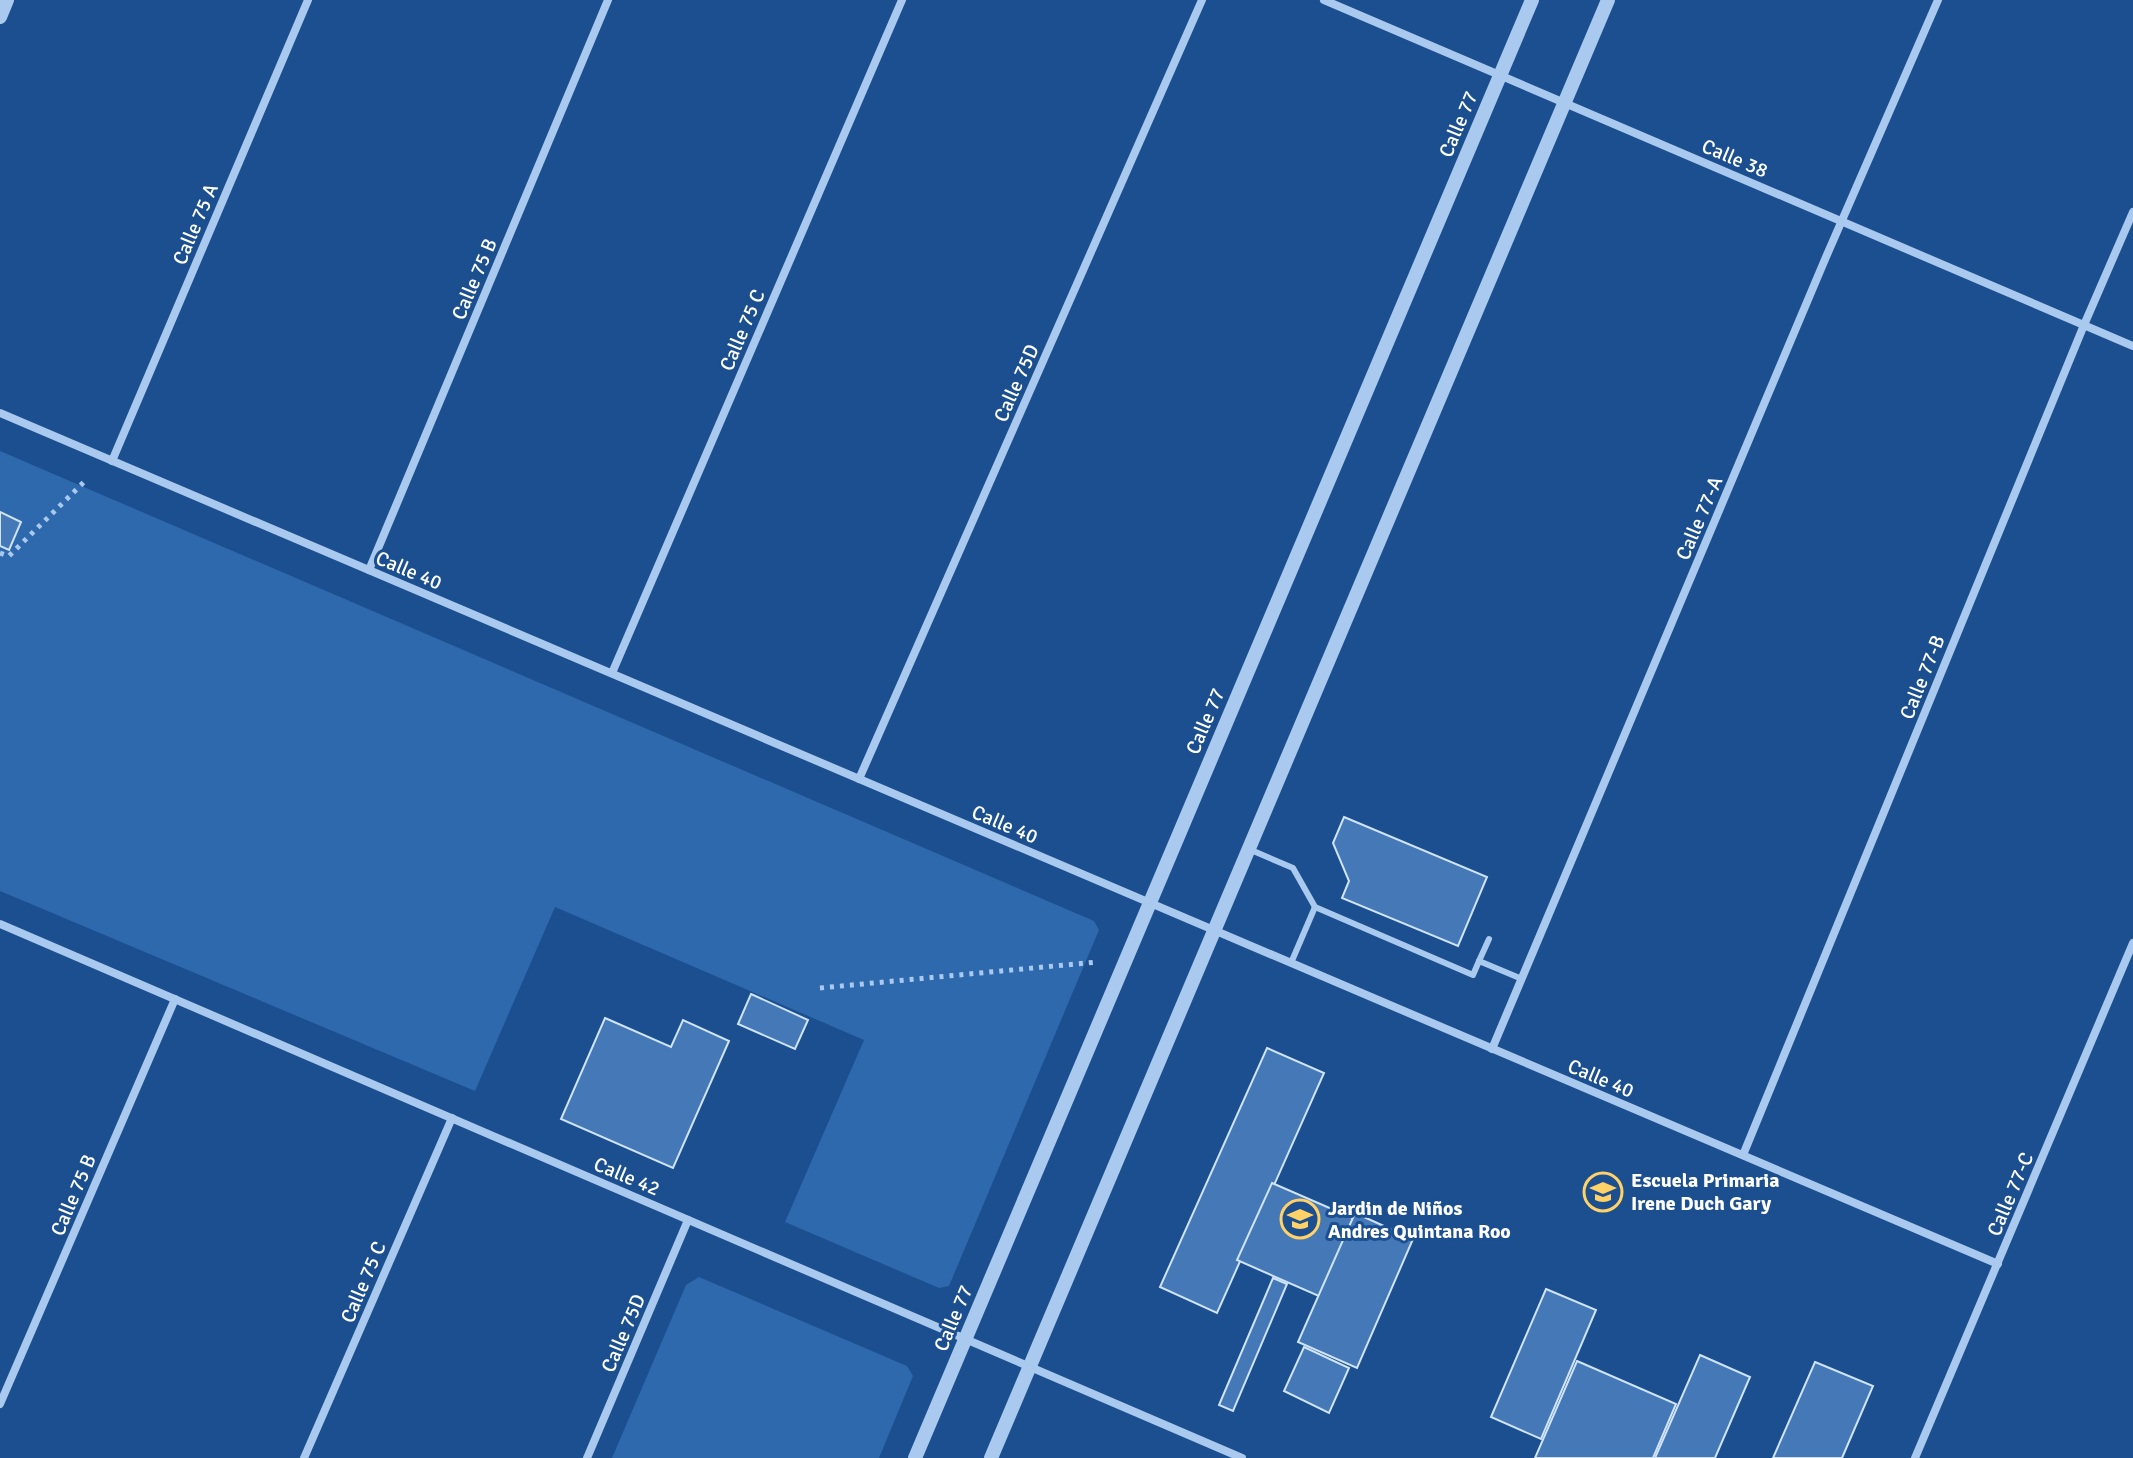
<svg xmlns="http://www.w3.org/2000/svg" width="2133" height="1458" font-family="Signika,sans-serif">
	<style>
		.green { fill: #2e69ad }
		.building { fill: #4478b7; stroke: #cfe3fa; stroke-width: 2 }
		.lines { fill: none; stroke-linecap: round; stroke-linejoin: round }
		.path { stroke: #a9c9ee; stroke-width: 5; stroke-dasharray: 4 6; stroke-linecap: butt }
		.service { stroke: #a9c9ee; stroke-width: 6 }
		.minor { stroke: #a9c9ee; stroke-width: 8 }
		.tertiary { stroke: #a9c9ee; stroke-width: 14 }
		.labels { text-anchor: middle; stroke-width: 6; stroke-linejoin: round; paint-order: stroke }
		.street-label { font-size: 20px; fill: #fff; stroke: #1b4f8f }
		.poi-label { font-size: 20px; font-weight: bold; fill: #fff; stroke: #1b4f8f; text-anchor: start }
	</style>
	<rect width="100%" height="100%" fill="#1b4f8f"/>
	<g class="green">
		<polygon points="0,451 1094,921 1099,930 949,1286 939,1288 785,1222 864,1040 555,907 475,1091 0,891"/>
		<polygon points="699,1277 907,1366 913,1376 879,1458 612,1458 686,1285"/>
	</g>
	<g class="building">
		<polygon points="0,512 21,522 9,550 0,546"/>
		<polygon points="1344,817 1487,877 1458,946 1342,898 1349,881 1333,843"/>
		<polygon points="751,994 808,1020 795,1049 738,1024"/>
		<polygon points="605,1018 671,1047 683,1020 729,1041 673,1168 561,1119"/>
		<polygon points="1267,1048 1324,1073 1217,1313 1160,1287"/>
		<polygon points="1272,1183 1355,1219 1321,1297 1237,1260"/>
		<polygon points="1355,1213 1413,1239 1357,1368 1298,1342"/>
		<polygon points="1273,1278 1287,1284 1233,1411 1219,1405"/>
		<polygon points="1546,1289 1596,1310 1541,1439 1491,1417"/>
		<polygon points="1304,1347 1349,1368 1329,1413 1284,1391"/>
		<polygon points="1700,1355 1750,1377 1715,1458 1655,1458"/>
		<polygon points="1577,1361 1676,1404 1653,1458 1535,1458"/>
		<polygon points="1815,1362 1873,1386 1842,1458 1773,1458"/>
	</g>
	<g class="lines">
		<g class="path">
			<polyline points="0,553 9,556 85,481"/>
			<polyline points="820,988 1097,962"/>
		</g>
		<g class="service">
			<polyline points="1251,850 1293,868 1315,907 1473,975 1479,961 1522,979"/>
			<polyline points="1479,961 1489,939"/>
			<polyline points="1291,963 1315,907"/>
		</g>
		<g class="minor">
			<polyline points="1324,0 2133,346"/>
			<polyline points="0,413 1998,1264"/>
			<polyline points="112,461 308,0"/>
			<polyline points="369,570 608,0"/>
			<polyline points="612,673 902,0"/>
			<polyline points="859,779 1202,0"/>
			<polyline points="0,924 1242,1458"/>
			<polyline points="1492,1049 1826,257 1938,0"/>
			<polyline points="1743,1155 2084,325 2133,212"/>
			<polyline points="0,1404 175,999"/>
			<polyline points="304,1458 452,1118"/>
			<polyline points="587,1458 688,1220"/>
			<polyline points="1915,1458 2133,943"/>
		</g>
		<g class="tertiary">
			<polyline points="0,17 7,0"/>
			<polyline points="915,1458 1532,0"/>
			<polyline points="991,1458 1608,0"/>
		</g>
	</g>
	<defs>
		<symbol id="school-ring" viewBox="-11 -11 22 22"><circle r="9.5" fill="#1b4f8f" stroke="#ffd166" stroke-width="1.5"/><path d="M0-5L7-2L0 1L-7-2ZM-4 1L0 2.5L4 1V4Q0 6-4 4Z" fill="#ffd166"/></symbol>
	</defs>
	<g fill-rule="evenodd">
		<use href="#school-ring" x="1581" y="1170" width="44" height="44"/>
		<use href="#school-ring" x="1278" y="1197" width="44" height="44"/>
	</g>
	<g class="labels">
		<g class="street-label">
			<text transform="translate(1458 124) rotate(-67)" y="7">Calle 77</text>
			<text transform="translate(1735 158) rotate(23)" y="7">Calle 38</text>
			<text transform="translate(195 224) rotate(-67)" y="7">Calle 75 A</text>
			<text transform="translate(474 279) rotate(-67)" y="7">Calle 75 B</text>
			<text transform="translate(742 330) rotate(-67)" y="7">Calle 75 C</text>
			<text transform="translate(1016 383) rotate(-66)" y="7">Calle 75D</text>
			<text transform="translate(1699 518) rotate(-67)" y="7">Calle 77-A</text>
			<text transform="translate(409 570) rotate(23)" y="7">Calle 40</text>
			<text transform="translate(1922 677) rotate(-68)" y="7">Calle 77-B</text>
			<text transform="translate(1205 721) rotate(-67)" y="7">Calle 77</text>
			<text transform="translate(1005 824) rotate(23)" y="7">Calle 40</text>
			<text transform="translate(1601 1078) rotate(23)" y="7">Calle 40</text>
			<text transform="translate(627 1176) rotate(23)" y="7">Calle 42</text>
			<text transform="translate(2010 1194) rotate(-67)" y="7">Calle 77-C</text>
			<text transform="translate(73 1195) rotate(-67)" y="7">Calle 75 B</text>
			<text transform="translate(363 1282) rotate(-67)" y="7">Calle 75 C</text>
			<text transform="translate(953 1318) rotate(-67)" y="7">Calle 77</text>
			<text transform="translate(623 1333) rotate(-67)" y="7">Calle 75D</text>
		</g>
		<g class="poi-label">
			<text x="1631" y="1187">Escuela Primaria<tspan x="1631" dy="23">Irene Duch Gary</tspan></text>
			<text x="1328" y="1215">Jardin de Niños<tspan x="1328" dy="23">Andres Quintana Roo</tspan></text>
		</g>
	</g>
</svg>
